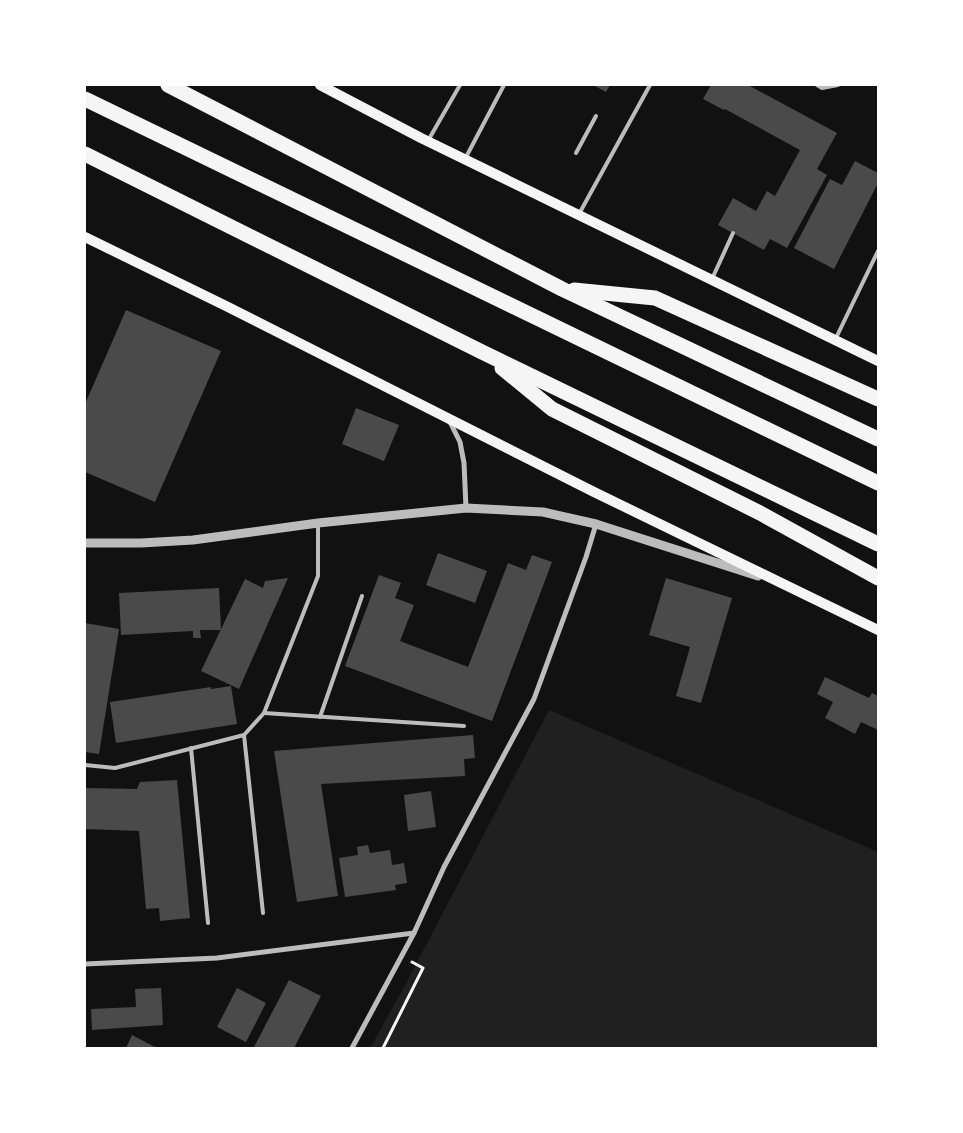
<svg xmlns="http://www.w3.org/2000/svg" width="963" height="1133" font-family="'Space Grotesk',sans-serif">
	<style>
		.green { fill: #202020 }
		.building { fill: #4a4a4a }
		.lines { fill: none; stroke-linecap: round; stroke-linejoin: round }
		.path { stroke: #f5f5f5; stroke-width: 3 }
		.service { stroke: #bcbcbc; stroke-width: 4 }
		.minor { stroke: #bcbcbc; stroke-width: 5 }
		.tertiary { stroke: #bcbcbc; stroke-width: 9 }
		.secondary { stroke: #f5f5f5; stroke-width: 10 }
		.motorway { stroke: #f5f5f5; stroke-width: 15 }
	</style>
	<rect width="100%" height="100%" fill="#111"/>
	<polygon class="green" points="549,710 878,852 878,1048 370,1048 403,989"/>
	<g class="building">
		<polygon points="593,85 610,85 606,92"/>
		<polygon points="711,85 748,85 837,133 817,169 827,175 787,248 770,239 764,250 718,225 733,198 756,211 767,191 775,196 800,150 725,109 724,110 703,99"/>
		<polygon points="855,161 878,173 878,183 834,269 794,248 830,179 842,185"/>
		<polygon points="126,310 221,351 155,502 85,472 85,404"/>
		<polygon points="356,408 399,425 384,461 342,444"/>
		<polygon points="438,553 487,571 475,603 426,585"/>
		<polygon points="532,555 552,562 492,721 345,666 379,575 401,583 395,598 414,605 400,641 468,667 508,563 526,570"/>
		<polygon points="288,578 239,689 201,671 245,579 263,588 265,581"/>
		<polygon points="666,578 732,598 701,703 676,696 690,647 649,635"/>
		<polygon points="219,588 221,630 200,630 201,638 193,638 193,631 121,635 119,593"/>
		<polygon points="85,623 119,629 99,754 85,752"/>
		<polygon points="825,677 869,698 872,693 878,696 878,730 861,722 855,734 825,718 833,702 817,694"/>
		<polygon points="231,686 237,724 116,743 110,702 211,687 211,689"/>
		<polygon points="473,735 475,758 464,759 465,776 321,784 338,896 297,902 274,751"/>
		<polygon points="177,780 190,918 160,921 159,908 146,909 139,831 85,829 85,788 137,789 140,782"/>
		<polygon points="431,791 436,827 408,831 404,795"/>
		<polygon points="368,845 370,853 390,850 392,865 404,863 407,883 395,885 396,890 345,897 339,858 358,855 357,847"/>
		<polygon points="289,980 321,996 294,1048 257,1048 254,1047"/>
		<polygon points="161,988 163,1025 92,1030 91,1009 136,1007 135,989"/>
		<polygon points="237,988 266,1003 246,1042 217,1027"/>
		<polygon points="132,1035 157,1048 126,1048"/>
	</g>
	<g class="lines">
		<polyline class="path" points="383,1048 423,968 412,962"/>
		<g class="service">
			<polyline points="817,85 822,88 838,85"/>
			<polyline points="429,139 460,85"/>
			<polyline points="576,153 596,116"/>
			<polyline points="465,159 504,85"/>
			<polyline points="579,214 650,85"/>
			<polyline points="712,279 733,233"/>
			<polyline points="835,340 878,251"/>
			<polyline points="264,713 464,726"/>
			<polyline points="320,717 362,596"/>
			<polyline points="244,735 263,913"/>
			<polyline points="191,748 208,923"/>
			<polyline points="85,765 115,768 244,735 264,713 318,576 318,524"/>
		</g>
		<g class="minor">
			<polyline points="449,420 460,442 464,463 466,508"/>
			<polyline points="85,964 217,958 414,933"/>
			<polyline points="352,1048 414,933 444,867 534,699 586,557 596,524"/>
		</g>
		<polyline class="tertiary" points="85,543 141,543 193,540 318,523 466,508 543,512 596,524 758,576"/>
		<g class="secondary">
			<polyline points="320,85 421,138 878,361"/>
			<polyline points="85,237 226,306 594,492 878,630"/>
		</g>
		<g class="motorway">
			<polyline points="168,85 562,289 878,439"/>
			<polyline points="85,99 878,483"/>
			<polyline points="85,154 482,352 878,544"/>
			<polyline points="574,290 655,298 878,399"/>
			<polyline points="502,368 552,409 760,513 878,578"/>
		</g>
	</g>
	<rect width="963" height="1133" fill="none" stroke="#ffffff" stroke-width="172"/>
</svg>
